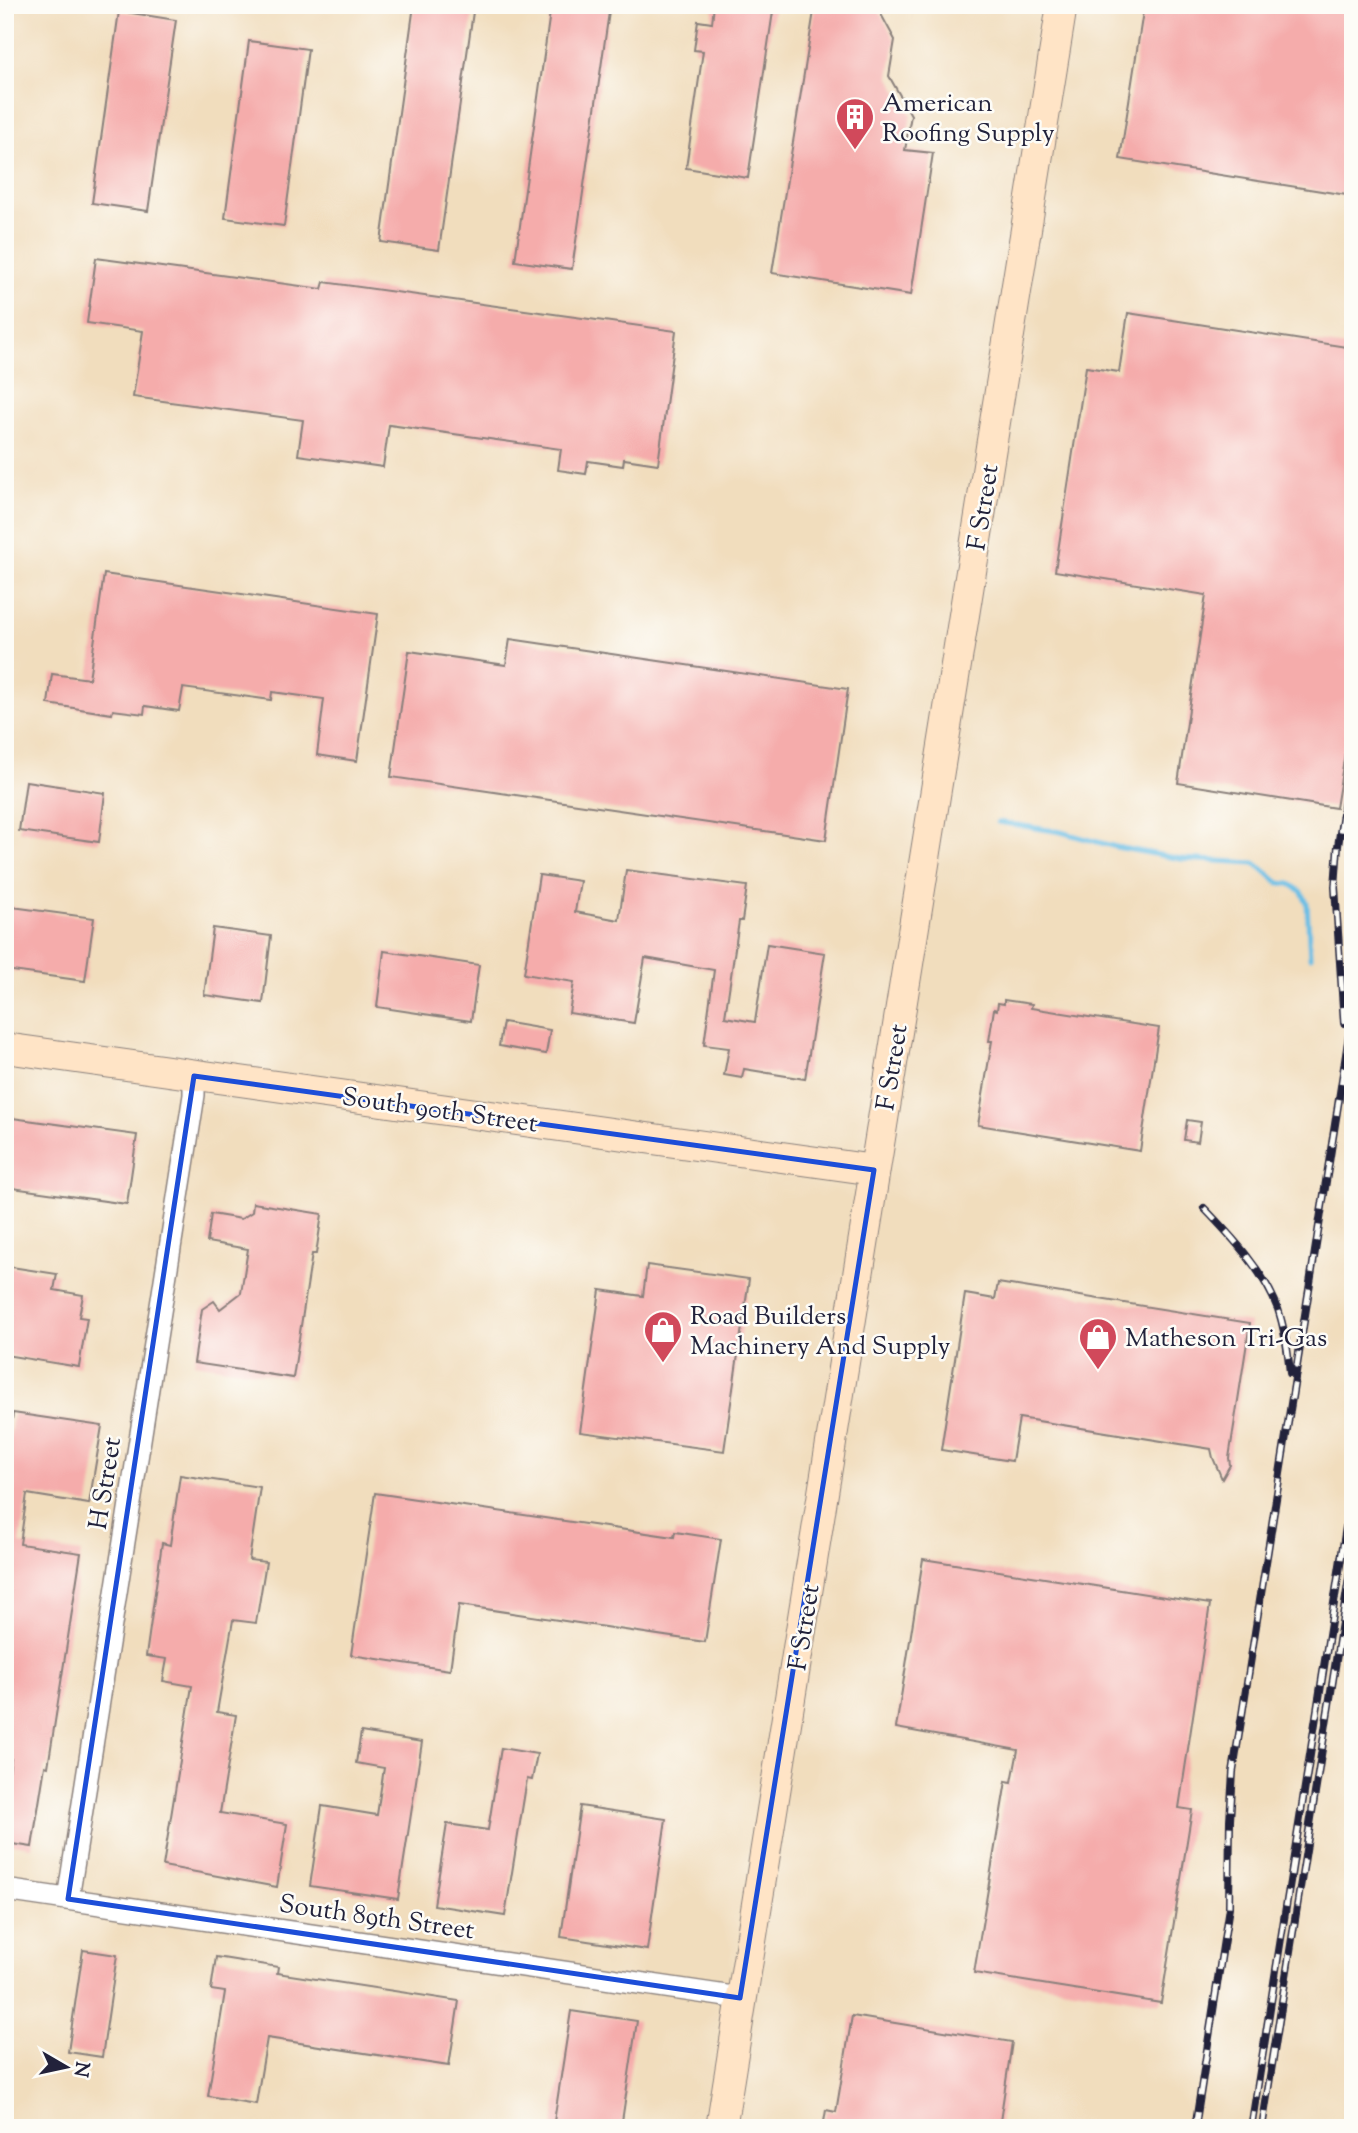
<svg xmlns="http://www.w3.org/2000/svg" width="1358" height="2133" font-family="'Sorts Mill Goudy',serif">
	<style>
		.lines { fill: none; stroke-linecap: round; stroke-linejoin: round }
		.stream { stroke: #69bee5; stroke-width: 5 }
		.building { fill: #f5acab }
		.street-casing { stroke: #8a807c; stroke-width: 24 }
		.secondary-casing { stroke: #8a807c; stroke-width: 32 }
		.street { stroke: #fff; stroke-width: 21 }
		.secondary { stroke: #ffe4c6; stroke-width: 30 }
		.rail-casing { stroke: #22223b; stroke-width: 8 }
		.rail { stroke: #fdfcf7; stroke-width: 5; stroke-dasharray: 16; stroke-linecap: butt }
		.marked { fill: none; stroke: #1d4ed8; stroke-width: 5; stroke-linejoin: round }
		.labels { text-anchor: middle; stroke-width: 5; stroke-linejoin: round; paint-order: stroke }
		.poi-label { font-size: 26px; fill: #22223b; stroke: #fdfcf7; text-anchor: start }
		.street-label { font-size: 26px; fill: #22223b; stroke: #fdfcf7 }
	</style>
	<rect width="100%" height="100%" fill="#fdfcf7"/>
	<filter id="ink" filterUnits="userSpaceOnUse"><feTurbulence type="fractalNoise" baseFrequency=".0143" numOctaves="2"/><feDisplacementMap in="SourceGraphic" scale="14" xChannelSelector="R" yChannelSelector="G"/><feConvolveMatrix kernelMatrix="1 2 1 2 8 2 1 2 1" color-interpolation-filters="sRGB"/></filter>
	<filter id="wash" filterUnits="userSpaceOnUse"><feTurbulence type="fractalNoise" baseFrequency=".00686" numOctaves="4" result="noise"/><feDisplacementMap in="SourceGraphic" scale="28" xChannelSelector="R" yChannelSelector="G"/><feGaussianBlur stdDeviation="1.57" result="paint"/><feColorMatrix in="noise" values="0 0 0 0 0 0 0 0 0 0 0 0 0 0 0 0 0 1.4 0 .05"/><feComposite in="paint" operator="in"/></filter>
	<g filter="url(#wash)">
		<rect width="100%" height="100%" fill="#f1ddbd"/>
		<g class="lines">
			<polyline class="stream" points="998,822 1061,832 1116,847 1181,859 1255,863 1279,883 1290,884 1302,892 1307,903 1310,957"/>
		</g>
		<g id="blocks">
			<g class="building">
				<polygon points="414,5 474,5 439,250 381,242"/>
				<polygon points="551,5 610,5 572,269 515,261"/>
				<polygon points="714,5 774,5 748,178 686,168 703,51 694,50 698,21 712,23"/>
				<polygon points="815,5 876,5 895,40 889,76 911,115 905,150 933,153 911,295 772,273"/>
				<polygon points="1144,5 1353,5 1353,196 1120,159"/>
				<polygon points="119,11 176,20 148,211 92,203"/>
				<polygon points="249,41 308,49 284,226 225,218"/>
				<polygon points="96,258 322,289 324,282 676,331 658,464 624,459 623,466 588,461 586,474 558,470 561,449 389,425 383,467 298,455 303,420 133,397 143,331 87,323"/>
				<polygon points="1128,313 1353,348 1353,704 1336,808 1178,783 1206,595 1055,571 1086,367 1119,372"/>
				<polygon points="104,574 378,614 357,761 317,755 324,699 272,692 271,700 183,688 179,711 145,706 144,714 113,710 112,714 48,704 52,674 89,679"/>
				<polygon points="510,639 848,689 826,840 391,777 409,651 506,665"/>
				<polygon points="26,781 105,793 99,842 19,831"/>
				<polygon points="626,870 747,886 742,921 739,921 725,1017 755,1022 767,944 825,953 805,1079 744,1069 742,1078 724,1075 729,1048 704,1045 714,970 645,958 634,1023 569,1013 574,982 524,974 539,875 580,881 575,912 619,920"/>
				<polygon points="5,906 94,918 85,981 5,970"/>
				<polygon points="213,928 271,936 263,1003 204,995"/>
				<polygon points="384,951 479,965 471,1021 377,1007"/>
				<polygon points="1004,1000 1032,1004 1031,1008 1159,1028 1140,1151 978,1125 992,1041 989,1041 994,1009 997,1010 998,1003 1004,1004"/>
				<polygon points="503,1022 550,1030 546,1054 499,1046"/>
				<polygon points="5,1117 137,1135 127,1204 5,1187"/>
				<polygon points="1187,1120 1201,1122 1198,1142 1184,1140"/>
				<polygon points="253,1203 322,1214 316,1254 312,1254 293,1378 194,1363 202,1309 214,1301 220,1309 241,1293 248,1249 207,1242 211,1214 241,1219 252,1212"/>
				<polygon points="647,1265 749,1279 724,1451 580,1432 600,1290 643,1296"/>
				<polygon points="5,1266 57,1274 54,1290 83,1295 79,1317 87,1318 79,1367 5,1355"/>
				<polygon points="998,1283 1250,1323 1229,1458 1230,1465 1222,1479 1213,1458 1211,1449 1019,1418 1012,1461 941,1450 965,1294 995,1299"/>
				<polygon points="13,1413 102,1426 89,1504 27,1494 20,1544 81,1553 48,1767 45,1766 32,1847 5,1843 5,1798 11,1759 5,1758 5,1450 8,1451"/>
				<polygon points="180,1475 260,1487 249,1560 266,1562 256,1623 233,1620 217,1712 236,1715 220,1813 287,1824 277,1887 163,1866 192,1686 163,1681 167,1659 146,1656 162,1543 170,1545"/>
				<polygon points="375,1493 674,1537 675,1532 721,1539 705,1642 459,1605 450,1670 351,1655"/>
				<polygon points="923,1559 1210,1604 1179,1808 1192,1810 1161,2003 974,1973 1006,1781 1012,1782 1018,1750 896,1728"/>
				<polygon points="361,1732 422,1742 398,1899 310,1886 322,1806 377,1815 384,1768 356,1763"/>
				<polygon points="501,1748 537,1754 532,1780 527,1779 505,1916 434,1905 447,1824 488,1830"/>
				<polygon points="580,1806 666,1819 647,1950 561,1937"/>
				<polygon points="83,1950 117,1955 102,2057 68,2052"/>
				<polygon points="216,1957 278,1967 277,1973 459,2001 449,2066 267,2038 256,2104 208,2096 225,1992 211,1990"/>
				<polygon points="571,2011 637,2021 621,2128 553,2128"/>
				<polygon points="852,2016 1012,2042 999,2128 823,2128 826,2110 836,2112"/>
			</g>
		</g>
	</g>
	<g filter="url(#ink)">
		<use href="#blocks" fill-opacity="0" stroke="#8a807c" stroke-width="2"/>
		<g class="lines">
			<defs>
				<g id="street">
					<polyline points="5,1890 740,1998"/>
					<polyline points="68,1899 194,1095 194,1076"/>
				</g>
				<g id="secondary">
					<polyline points="5,1048 874,1170"/>
					<polyline points="721,2128 1062,5"/>
				</g>
			</defs>
			<use href="#street" class="street-casing"/>
			<use href="#secondary" class="secondary-casing"/>
			<use href="#street" class="street"/>
			<use href="#secondary" class="secondary"/>
			<defs>
				<g id="rail">
					<polyline points="1344,1023 1335,887 1338,846 1353,748"/>
					<path d="M1204,1208C1232,1237 1264,1271 1278,1309C1285,1330 1288,1352 1290,1373"/>
					<polyline points="1195,2128 1229,1907 1230,1820 1233,1772 1353,1010"/>
					<polyline points="1251,2128 1353,1483"/>
					<polyline points="1262,2128 1353,1553"/>
				</g>
			</defs>
			<use href="#rail" class="rail-casing"/>
			<use href="#rail" class="rail"/>
		</g>
	</g>
	<path class="marked" d="M194,1076L874,1170L740,1998L68,1899Z"/>
	<defs>
		<symbol id="building-pin" viewBox="-11 -11 22 30"><path d="M0 17L-7.5 6A9.5 9.5 0 1 1 7.5 6Z" fill="#d1495b" stroke="#fdfcf7"/><path d="M-4-6H4V6H1V3H-1V6H-4ZM-2.5-4.3h1.7v1.8h-1.7ZM.8-4.3h1.7v1.8H.8ZM-2.5-1h1.7V.8h-1.7ZM.8-1h1.7V.8H.8Z" fill="#fff"/></symbol>
		<symbol id="shop-pin" viewBox="-11 -11 22 30"><path d="M0 17L-7.5 6A9.5 9.5 0 1 1 7.5 6Z" fill="#d1495b" stroke="#fdfcf7"/><path d="M-5-2.5h2.3a2.7 3.5 0 0 1 5.4 0H5L5.5 6h-11ZM-1.5-2.5h3a1.5 2.3 0 0 0-3 0Z" fill="#fff"/></symbol>
	</defs>
	<g fill-rule="evenodd">
		<use href="#building-pin" x="833" y="95" width="44" height="60"/>
		<use href="#shop-pin" x="641" y="1308" width="44" height="60"/>
		<use href="#shop-pin" x="1076" y="1315" width="44" height="60"/>
	</g>
	<g class="labels">
		<g class="poi-label">
			<text x="882" y="111">American<tspan x="882" dy="30">Roofing Supply</tspan></text>
			<text x="690" y="1324">Road Builders<tspan x="690" dy="30">Machinery And Supply</tspan></text>
			<text x="1125" y="1346">Matheson Tri-Gas</text>
		</g>
		<g class="street-label">
			<text transform="translate(982 507) rotate(-81)" y="9">F Street</text>
			<text transform="translate(891 1067) rotate(-81)" y="9">F Street</text>
			<text transform="translate(440 1109) rotate(8)" y="9">South 90th Street</text>
			<text transform="translate(104 1483) rotate(-81)" y="9">H Street</text>
			<text transform="translate(803 1627) rotate(-81)" y="9">F Street</text>
			<text transform="translate(377 1916) rotate(8)" y="9">South 89th Street</text>
		</g>
	</g>
	<rect width="1358" height="2133" fill="none" stroke="#fdfcf7" stroke-width="28"/>
	<g transform="translate(66 2067) rotate(99)" stroke="#fdfcf7" stroke-width="5" paint-order="stroke">
	<path d="M0-5L12 26L0 18L-12 26Z" fill="#22223b"/>
	<text y="-10" font-size="19" font-weight="bold" text-anchor="middle" fill="#22223b">N</text>
	</g>
</svg>
